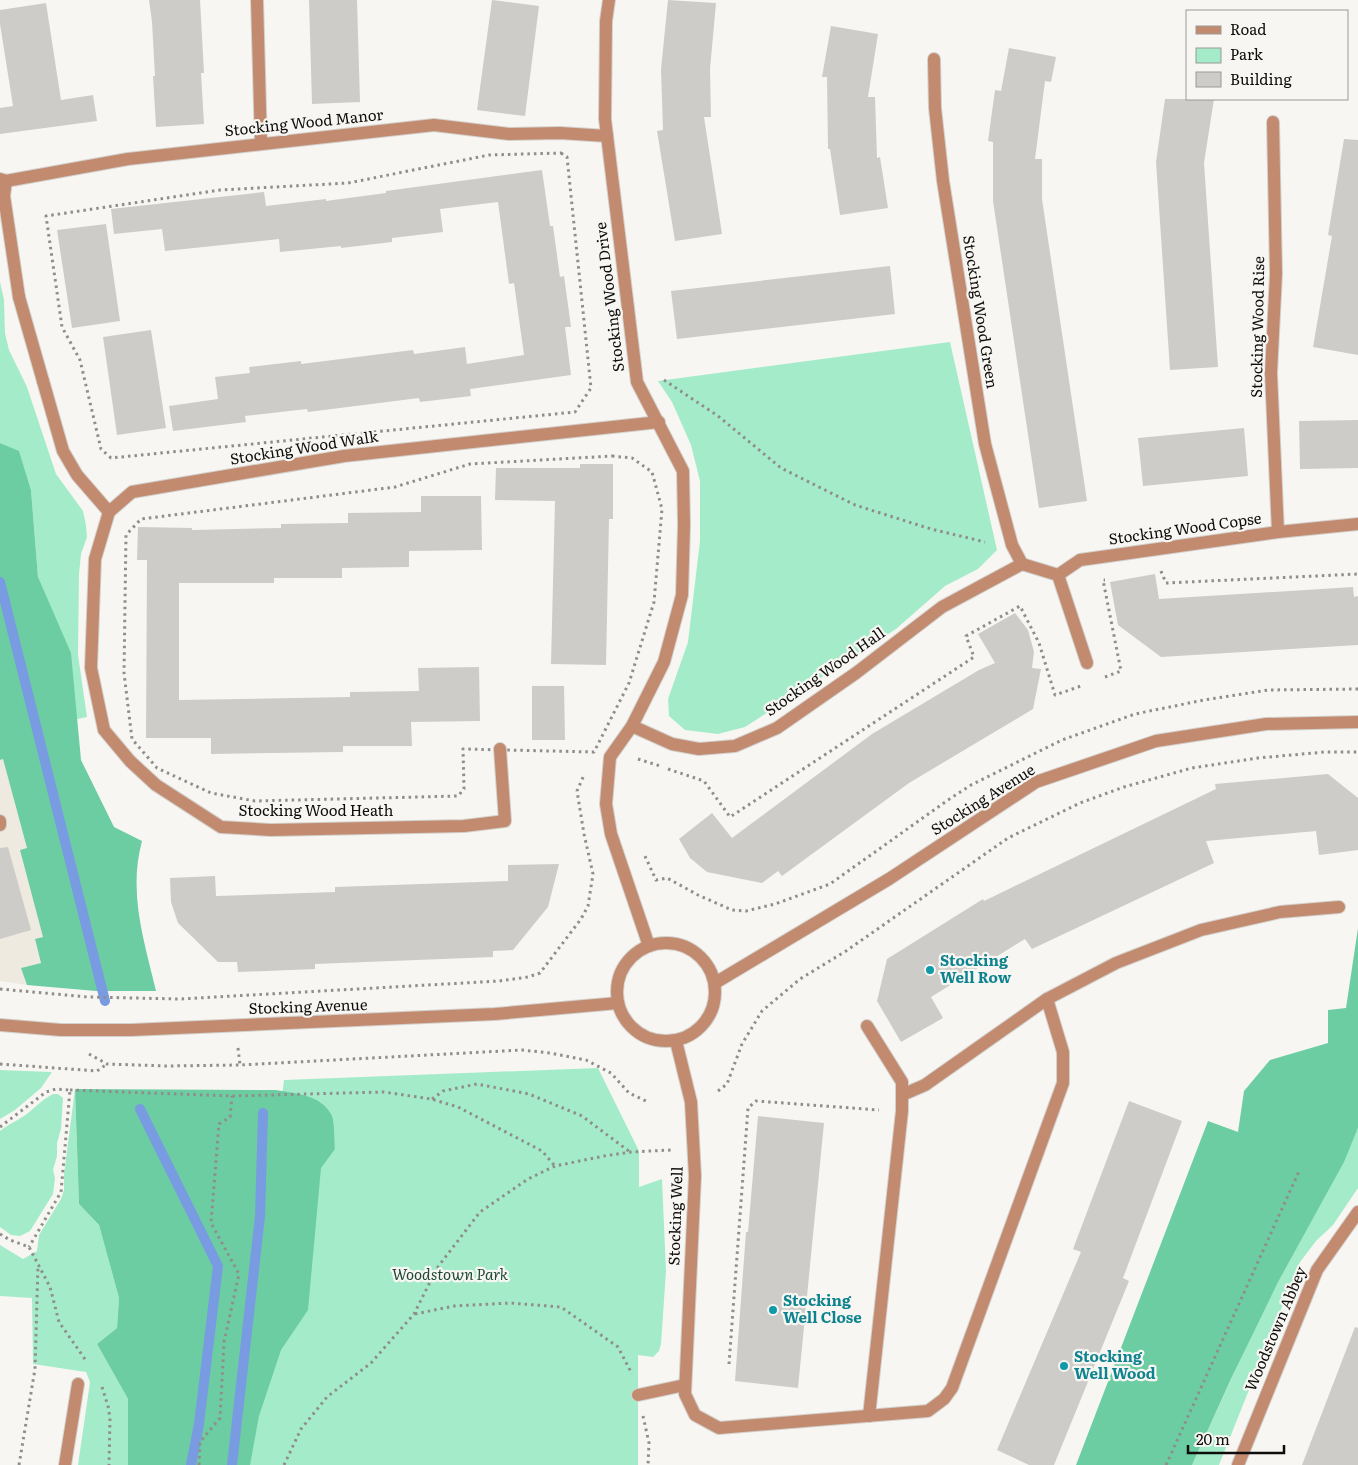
<svg xmlns="http://www.w3.org/2000/svg" width="1358" height="1465" font-family="Literata,serif">
	<style>
		.built { fill: #eeeadf }
		.green { fill: #a4ecc9 }
		.forest { fill: #6ccda2 }
		.lines { fill: none; stroke-linecap: round; stroke-linejoin: round }
		.stream { stroke: #789be2; stroke-width: 10 }
		.building { fill: #ceccc8 }
		.service-casing { stroke: #d3d1cd; stroke-width: 14 }
		.pedestrian-casing { stroke: #d3d1cd; stroke-width: 14 }
		.minor-casing { stroke: #d3d1cd; stroke-width: 14 }
		.tertiary-casing { stroke: #d3d1cd; stroke-width: 14 }
		.path { stroke: #8f8e8b; stroke-width: 3; stroke-dasharray: 2.5 4; stroke-linecap: butt }
		.service { stroke: #c28b70; stroke-width: 12 }
		.pedestrian { stroke: #c28b70; stroke-width: 12 }
		.minor { stroke: #c28b70; stroke-width: 12 }
		.tertiary { stroke: #c28b70; stroke-width: 12 }
		.culture-dot { fill: #0f9aa8; stroke: #f8f6f2; stroke-width: 2 }
		.labels { text-anchor: middle; stroke-width: 4.5; stroke-linejoin: round; paint-order: stroke }
		.street-label { font-size: 15px; fill: #0e0d0c; stroke: #f8f6f2 }
		.culture-label { font-size: 15px; font-weight: bold; fill: #0d838f; stroke: #f8f6f2; text-anchor: start }
		.park-label { font-size: 15px; font-style: italic; fill: #1f4937; stroke: #f8f6f2 }
	</style>
	<rect width="100%" height="100%" fill="#f8f6f2"/>
	<polygon class="built" points="3,759 27,848 21,850 43,937 35,940 41,963 21,968 27,985 0,981 0,760"/>
	<g class="green">
		<polygon points="0,282 4,300 5,333 9,350 27,387 56,474 83,511 86,525 87,537 81,554 79,574 78,655 87,717 68,721 38,577 31,490 19,452 0,443"/>
		<polygon points="950,342 997,550 978,569 945,586 896,629 745,727 718,734 685,730 669,716 668,699 688,642 700,541 700,481 691,445 672,402 658,381"/>
		<polygon points="598,1068 639,1151 639,1187 662,1179 666,1271 661,1344 659,1351 653,1357 638,1355 638,1465 237,1465 284,1080"/>
		<polygon points="0,1070 52,1072 41,1088 15,1110 0,1119"/>
		<polygon points="75,1089 79,1204 99,1225 119,1298 117,1328 97,1344 128,1399 128,1465 78,1465 90,1382 86,1372 33,1364 32,1298 0,1296 0,1245 23,1259 37,1251 39,1235 61,1199 64,1190 64,1174"/>
		<path d="M53,1094H58L63,1098L61,1129L57,1143V1156L53,1170L55,1178L53,1194L30,1231L20,1236L11,1235L0,1227V1131C7,1125 15,1122 24,1116C34,1109 41,1100 53,1094Z"/>
		<path d="M1358,1128V1188L1333,1225L1316,1241L1300,1262L1219,1465H1192C1220,1404 1247,1343 1277,1283C1304,1231 1336,1182 1358,1128Z"/>
	</g>
	<g class="forest">
		<path d="M0,443L19,451L31,490L38,577L71,653L81,760L114,827L142,841C128,893 144,940 156,991H96L27,985L21,968L41,963L35,939L43,937L20,850L27,848L3,759L0,760Z"/>
		<polygon points="1358,928 1358,1128 1344,1162 1278,1282 1231,1379 1192,1465 1076,1465 1208,1121 1238,1132 1244,1091 1270,1060 1328,1043 1328,1010 1346,1008"/>
		<path d="M75,1089L275,1090C294,1093 321,1095 331,1114C335,1120 334,1141 335,1149L321,1168L308,1310L281,1350L259,1416L250,1465H128V1399L97,1344L117,1328L119,1298L99,1225L79,1204Z"/>
	</g>
	<g class="lines">
		<g class="stream">
			<polyline points="0,582 105,1001"/>
			<polyline points="140,1109 218,1266 199,1424 191,1465"/>
			<polyline points="232,1465 260,1216 263,1113"/>
		</g>
	</g>
	<g class="building">
		<polygon points="149,0 200,0 204,73 201,73 204,124 156,127 153,76 155,76 152,22"/>
		<polygon points="309,0 357,0 360,102 312,104"/>
		<polygon points="492,0 539,6 525,116 477,110"/>
		<polygon points="668,0 716,3 710,69 711,117 704,117 722,234 675,241 657,131 663,130 661,69"/>
		<polygon points="46,3 61,100 93,95 97,121 0,134 0,108 13,106 0,24 0,10"/>
		<polygon points="831,26 878,34 868,97 875,97 877,158 880,157 888,208 840,215 830,149 828,149 827,77 822,77"/>
		<polygon points="1009,48 1056,57 1051,82 1045,81 1035,159 1042,159 1042,199 1087,501 1039,508 993,201 993,142 988,141 995,90 1001,91"/>
		<polygon points="1165,99 1214,99 1204,163 1218,367 1170,370 1156,162"/>
		<polygon points="1344,139 1358,140 1358,355 1313,347 1332,236 1328,235"/>
		<polygon points="542,170 550,226 553,226 560,277 564,276 571,327 565,327 571,375 470,389 471,396 420,402 419,398 308,412 307,409 245,416 246,422 173,431 169,406 218,399 215,377 250,373 249,367 301,361 301,364 413,350 414,354 465,347 467,364 524,355 514,283 509,284 498,202 440,209 443,232 392,238 392,242 341,248 341,246 280,252 279,239 165,251 162,229 114,234 111,209 264,192 266,206 326,199 326,201 386,193 386,191"/>
		<polygon points="106,224 120,321 72,328 57,230"/>
		<polygon points="890,266 895,314 677,339 671,291"/>
		<polygon points="151,330 166,428 117,435 103,337"/>
		<polygon points="1358,420 1358,468 1300,469 1299,421"/>
		<polygon points="1244,428 1248,476 1143,486 1138,438"/>
		<polygon points="580,464 613,464 613,519 609,519 606,665 551,664 555,501 495,500 496,468 580,468"/>
		<polygon points="421,496 481,496 482,550 409,551 409,567 342,568 342,578 274,578 274,583 179,583 179,700 350,697 350,692 419,691 418,668 479,667 480,721 411,722 412,746 343,746 343,752 211,754 211,738 146,738 147,560 137,560 138,527 192,528 192,530 281,528 281,524 348,523 348,513 421,512"/>
		<polygon points="1155,574 1159,599 1353,587 1354,597 1358,596 1358,645 1161,657 1118,625 1110,582"/>
		<polygon points="1015,613 1028,630 1034,652 1032,668 1041,669 1033,709 909,783 782,876 778,871 762,883 707,872 690,858 679,839 712,813 732,838 872,734 979,670 995,663 978,634"/>
		<polygon points="532,686 564,686 565,740 532,740"/>
		<polygon points="1328,774 1358,798 1358,850 1319,855 1316,831 1206,841 1214,863 1032,949 1025,939 931,997 943,1018 901,1042 877,1001 887,959 983,899 984,901 1216,789 1215,784"/>
		<polygon points="8,847 31,930 0,939 0,848"/>
		<polygon points="559,864 548,907 513,950 493,951 493,957 315,964 315,969 238,972 237,962 218,962 178,923 171,902 170,878 215,876 216,896 335,892 335,887 508,881 508,865"/>
		<polygon points="1129,1101 1182,1121 1123,1278 1129,1281 1054,1465 1029,1465 997,1450 1081,1252 1073,1249"/>
		<polygon points="758,1116 824,1123 798,1388 735,1381 746,1232 748,1232"/>
		<polygon points="1355,1327 1358,1328 1358,1465 1302,1465"/>
	</g>
	<g class="lines">
		<defs>
			<g id="service">
				<polyline points="1058,575 1087,663"/>
				<polyline points="0,821 0,825"/>
				<polyline points="638,1395 685,1385"/>
			</g>
			<polyline id="pedestrian" points="19,297 43,381"/>
			<g id="minor">
				<polyline points="257,0 261,144"/>
				<polyline points="609,0 606,21 605,119 637,382 683,471 684,525 682,595 664,662 632,726 610,757 606,804 611,834 649,946"/>
				<polyline points="934,59 935,108 943,181 985,444 1012,545 1022,564"/>
				<polyline points="1273,122 1276,274 1271,373 1278,532"/>
				<polyline points="0,179 6,181 4,196 19,297"/>
				<polyline points="6,181 128,159 434,125 509,134 560,133 607,136"/>
				<polyline points="43,381 63,451 77,475 109,512 132,492 344,456 659,422"/>
				<polyline points="109,512 95,559 91,668 104,730 130,761 156,785 221,827 271,830 464,826 505,821 500,749"/>
				<polyline points="1022,564 1058,575 1080,560 1278,532 1358,524"/>
				<polyline points="632,726 672,744 699,749 735,746 777,728 856,673 942,607 1022,564"/>
				<polyline points="867,1026 902,1082 902,1111 869,1416"/>
				<polyline points="676,1041 691,1102 695,1176 685,1394 695,1415 719,1428 928,1411 944,1399 952,1388 1063,1083 1063,1052 1047,999"/>
				<polyline points="902,1095 925,1085 1047,999 1116,963 1201,930 1280,912 1339,907"/>
				<polyline points="65,1465 78,1384"/>
				<polyline points="1238,1465 1317,1270 1358,1212"/>
			</g>
			<g id="tertiary">
				<circle cx="666" cy="992" r="49"/>
				<polyline points="715,983 889,879 1036,782 1156,741 1266,724 1358,722"/>
				<polyline points="0,1025 61,1030 131,1030 495,1014 618,1003"/>
			</g>
		</defs>
		<use href="#service" class="service-casing"/>
		<use href="#pedestrian" class="pedestrian-casing"/>
		<use href="#minor" class="minor-casing"/>
		<use href="#tertiary" class="tertiary-casing"/>
		<g class="path">
			<polygon points="561,153 567,157 591,388 575,412 111,458 101,449 80,360 62,327 46,216 220,190 348,183 489,155"/>
			<polyline points="664,380 718,416 781,468 855,505 931,529 985,542"/>
			<polygon points="612,456 632,458 652,472 662,509 654,602 629,683 594,752 463,749 464,789 458,796 255,801 211,793 157,768 132,739 124,673 126,535 141,519 395,487 470,464"/>
			<polyline points="1161,571 1166,583 1358,574"/>
			<polyline points="1105,677 1121,671 1103,580 1105,580"/>
			<polyline points="638,759 660,766"/>
			<polyline points="668,769 704,781 730,817 974,657 966,636 1020,606 1039,643 1055,695 1081,686"/>
			<polyline points="645,856 656,880 667,878 698,895 732,910 746,911 775,904 830,884 948,800 971,785 1062,740 1135,714 1204,700 1268,690 1358,689"/>
			<polyline points="0,989 88,997 180,999 499,981 528,977 540,973 581,919 588,906 593,874 584,834 577,791 584,775"/>
			<polyline points="238,1048 240,1065"/>
			<polyline points="89,1054 107,1064 166,1066 240,1065 522,1050 550,1053 586,1060 611,1073 629,1093 648,1102"/>
			<polyline points="0,1064 97,1071 107,1064"/>
			<polyline points="70,1090 232,1096 384,1092 431,1099 458,1107 542,1151 555,1166"/>
			<polyline points="718,1091 727,1084 742,1044 762,1011 800,979 846,951 1008,838 1080,803 1124,787 1192,768 1258,758 1325,752 1358,752"/>
			<polyline points="432,1099 443,1091 477,1084 529,1094 582,1116 630,1152"/>
			<polyline points="0,1127 46,1092 56,1089 70,1090 61,1192 29,1247"/>
			<polyline points="0,1234 10,1240 29,1247 50,1287 59,1322 87,1362"/>
			<polyline points="415,1314 454,1306 510,1303 561,1307 618,1347 632,1374"/>
			<polyline points="729,1364 748,1108 756,1101 879,1110"/>
			<polyline points="102,1387 108,1406 110,1418 109,1465"/>
			<polyline points="643,1416 649,1443 648,1465"/>
			<polyline points="19,1465 35,1369 38,1265"/>
			<polyline points="199,1465 200,1442 220,1418 224,1342 239,1274 211,1223 219,1124 230,1117 232,1096"/>
			<polyline points="284,1465 301,1429 327,1397 371,1363 414,1314 437,1268 480,1212 528,1179 555,1166 604,1156 631,1152 671,1150"/>
			<polyline points="1166,1465 1300,1169"/>
		</g>
		<use href="#service" class="service"/>
		<use href="#pedestrian" class="pedestrian"/>
		<use href="#minor" class="minor"/>
		<use href="#tertiary" class="tertiary"/>
	</g>
	<g class="culture-dot">
		<circle cx="930" cy="970" r="5"/>
		<circle cx="773" cy="1310" r="5"/>
		<circle cx="1064" cy="1366" r="5"/>
	</g>
	<g class="labels">
		<g class="street-label">
			<text transform="translate(304 123) rotate(-6)" y="5">Stocking Wood Manor</text>
			<text transform="translate(610 297) rotate(-97)" y="5">Stocking Wood Drive</text>
			<text transform="translate(980 312) rotate(81)" y="5">Stocking Wood Green</text>
			<text transform="translate(1258 327) rotate(-89)" y="5">Stocking Wood Rise</text>
			<text transform="translate(304 448) rotate(-9)" y="5">Stocking Wood Walk</text>
			<text transform="translate(1185 529) rotate(-8)" y="5">Stocking Wood Copse</text>
			<text transform="translate(825 672) rotate(-35)" y="5">Stocking Wood Hall</text>
			<text transform="translate(983 800) rotate(-32)" y="5">Stocking Avenue</text>
			<text x="316" y="816">Stocking Wood Heath</text>
			<text transform="translate(308 1007) rotate(-2)" y="5">Stocking Avenue</text>
			<text transform="translate(676 1216) rotate(-88)" y="5">Stocking Well</text>
			<text transform="translate(1276 1329) rotate(-67)" y="5">Woodstown Abbey</text>
		</g>
		<g class="culture-label">
			<text x="940" y="966">Stocking<tspan x="940" dy="17">Well Row</tspan></text>
			<text x="783" y="1306">Stocking<tspan x="783" dy="17">Well Close</tspan></text>
			<text x="1074" y="1362">Stocking<tspan x="1074" dy="17">Well Wood</tspan></text>
		</g>
		<g class="park-label">
			<text x="450" y="1280">Woodstown Park</text>
		</g>
	</g>
	<rect x="1186" y="10" width="162" height="90" fill="#f8f6f2" stroke="#9a9996"/>
	<rect x="1196" y="26" width="25" height="8" fill="#c28b70" stroke="#9a9996"/>
	<text x="1230" y="35" font-size="15" fill="#0e0d0c">Road</text>
	<rect x="1196" y="48" width="25" height="15" fill="#a4ecc9" stroke="#9a9996"/>
	<text x="1230" y="60" font-size="15" fill="#0e0d0c">Park</text>
	<rect x="1196" y="72" width="25" height="15" fill="#ceccc8" stroke="#9a9996"/>
	<text x="1230" y="85" font-size="15" fill="#0e0d0c">Building</text>
	<path d="M1188 1445v8h96v-8" fill="none" stroke="#0e0d0c" stroke-width="2.5"/>
	<text x="1196" y="1445" font-size="15" fill="#0e0d0c" stroke="#f8f6f2" stroke-width="4" paint-order="stroke">20 m</text>
</svg>
